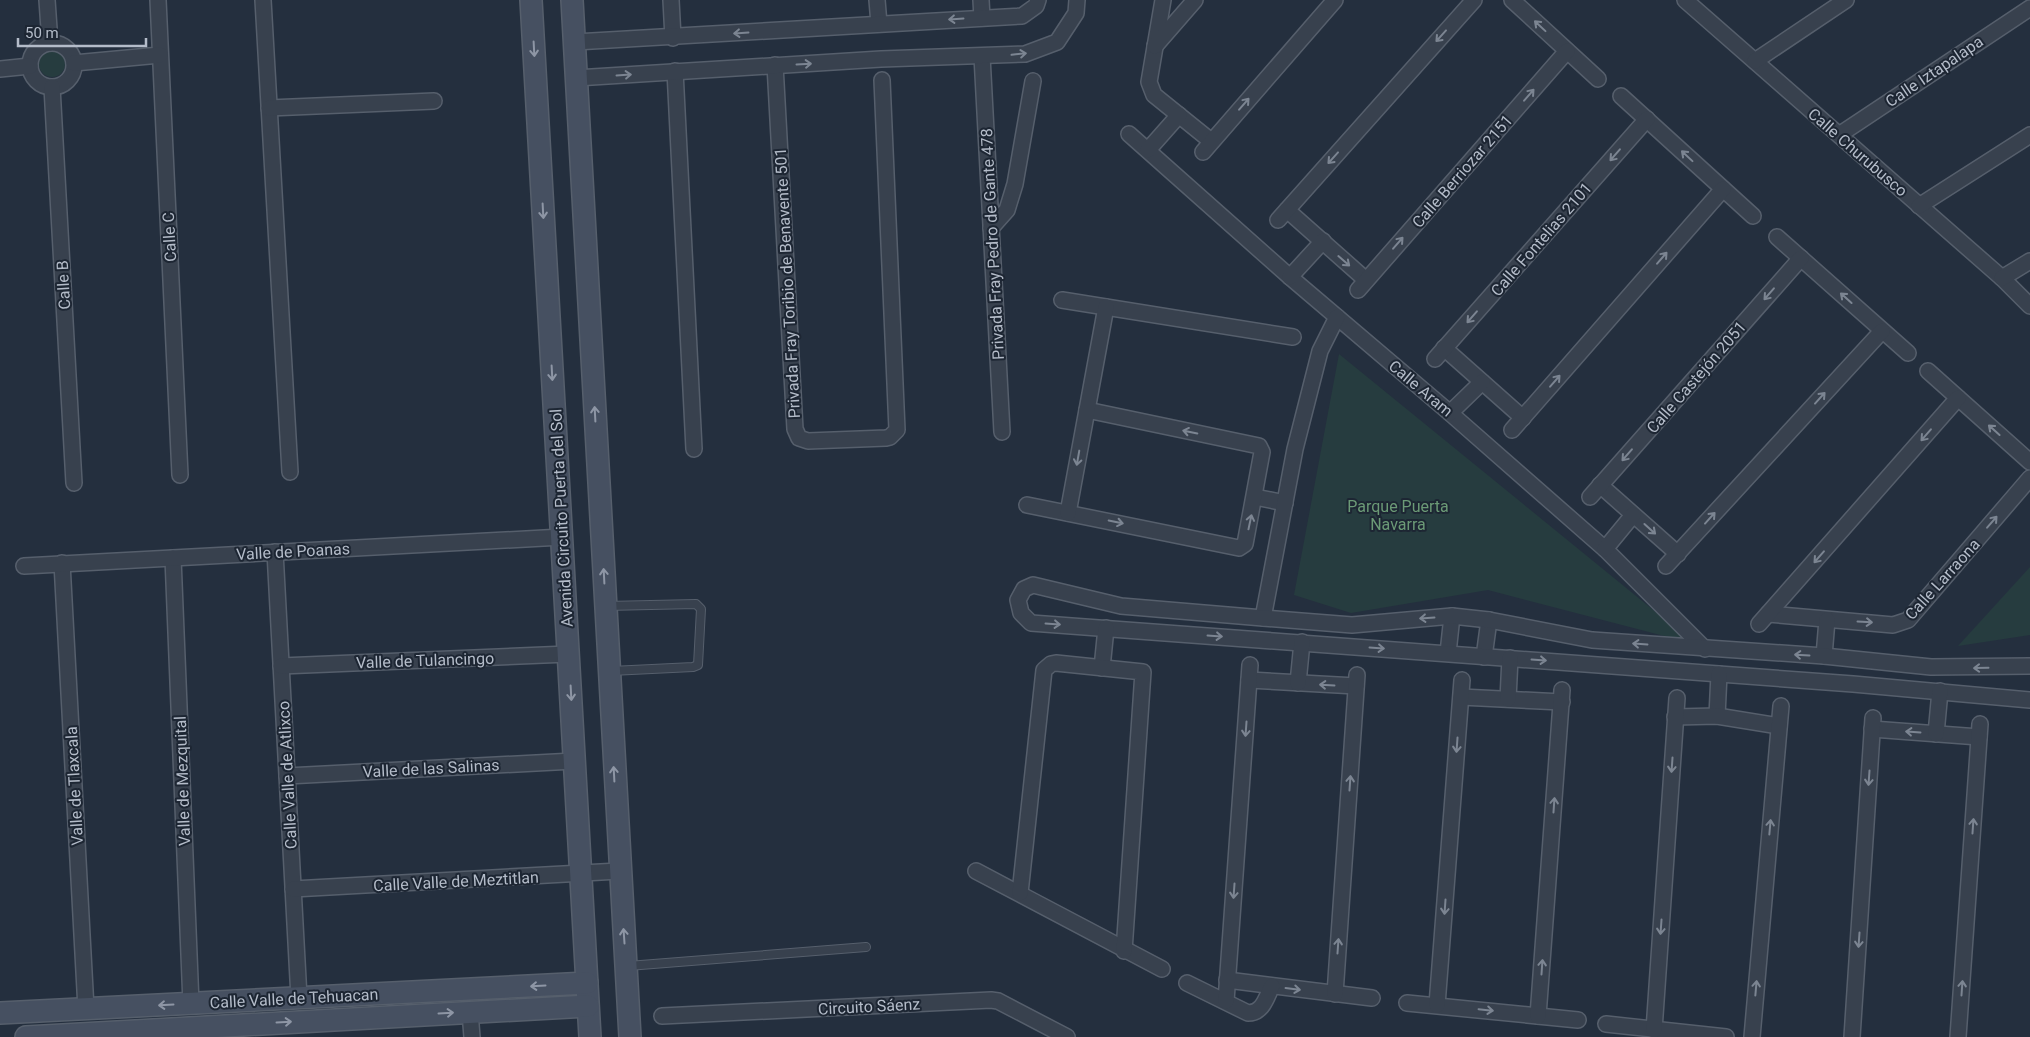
<svg xmlns="http://www.w3.org/2000/svg" width="2030" height="1037" font-family="Roboto,sans-serif">
	<style>
		.green { fill: #263c3f }
		.lines { fill: none; stroke-linecap: round; stroke-linejoin: round }
		.lane-casing { stroke: #565f6c; stroke-width: 10 }
		.street-casing { stroke: #565f6c; stroke-width: 18 }
		.secondary-casing { stroke: #565f6c; stroke-width: 24 }
		.lane { stroke: #38414e; stroke-width: 8 }
		.street { stroke: #38414e; stroke-width: 15 }
		.secondary { stroke: #465061; stroke-width: 21 }
		.oneway { stroke: #7c8592 }
		.oneway2 { stroke: #8e96a5 }
		.labels { text-anchor: middle; stroke-width: 4; stroke-linejoin: round; paint-order: stroke }
		.street-label { font-size: 16px; fill: #b4bcc9; stroke: #1d2633 }
		.park-label { font-size: 16px; fill: #6b9a76; stroke: #1d2633 }
	</style>
	<rect width="100%" height="100%" fill="#242f3e"/>
	<g class="green">
		<circle cx="52" cy="64" r="13"/>
		<polygon points="1339,354 1695,644 1488,590 1351,613 1294,595"/>
		<polygon points="2030,567 2030,635 1958,646"/>
	</g>
	<g class="lines">
		<defs>
			<g id="lane">
				<polyline points="606,606 696,604 701,609 698,665 693,667 611,671"/>
				<polyline points="628,966 866,947"/>
			</g>
			<g id="street">
				<polyline points="47,0 50,43"/>
				<polyline points="158,0 180,475"/>
				<polyline points="263,0 290,472"/>
				<polyline points="671,0 673,38"/>
				<polyline points="877,0 879,24"/>
				<polyline points="981,0 982,18"/>
				<polyline points="1163,0 1149,82 1154,95 1211,141"/>
				<polyline points="1512,0 1598,79"/>
				<polyline points="1685,0 2002,278 2030,306"/>
				<polyline points="575,42 1022,16 1036,6 1038,0"/>
				<circle cx="52" cy="65" r="22"/>
				<polyline points="1155,46 1195,0"/>
				<polyline points="982,56 1002,432"/>
				<polyline points="1755,61 1846,0"/>
				<polyline points="74,63 160,55"/>
				<polyline points="775,65 795,429 799,438 808,441 886,438 890,437 897,430 882,80"/>
				<polyline points="0,69 30,66"/>
				<polyline points="675,71 694,449"/>
				<polyline points="576,78 881,59 1025,54 1057,42 1076,13 1077,0"/>
				<polyline points="52,87 74,483"/>
				<polyline points="1621,96 1753,216"/>
				<polyline points="269,108 434,101"/>
				<polyline points="1129,134 1290,277 1450,413 1605,549 1705,649"/>
				<polyline points="1839,135 2030,8"/>
				<polyline points="1148,150 1179,115"/>
				<polyline points="1203,152 1335,0"/>
				<polyline points="1919,206 2030,135"/>
				<polyline points="1287,210 1366,280"/>
				<polyline points="1278,220 1474,0"/>
				<polyline points="991,228 1007,210 1015,184 1033,81"/>
				<polyline points="1777,237 1908,353"/>
				<polyline points="1290,277 1323,241"/>
				<polyline points="2002,278 2030,261"/>
				<polyline points="1358,290 1567,51"/>
				<polyline points="1062,300 1293,337"/>
				<polyline points="1444,348 1523,418"/>
				<polyline points="1435,359 1647,119"/>
				<polyline points="1928,371 2030,462"/>
				<polyline points="1450,413 1482,382"/>
				<polyline points="1512,430 1723,189"/>
				<polyline points="1600,485 1678,554"/>
				<polyline points="1255,497 1285,503"/>
				<polyline points="1590,497 1801,258"/>
				<polyline points="1027,505 1239,548 1245,544 1262,452 1259,446 1087,410"/>
				<polyline points="1068,513 1106,307"/>
				<polyline points="1605,549 1633,515"/>
				<polyline points="275,552 299,998"/>
				<polyline points="173,558 191,1004"/>
				<polyline points="62,563 86,1009"/>
				<polyline points="24,566 562,537"/>
				<polyline points="1666,566 1882,331"/>
				<polyline points="1768,614 1893,625 1908,620 2030,478"/>
				<polyline points="1263,618 1295,449 1320,351 1337,317"/>
				<polyline points="1759,624 1958,398"/>
				<polyline points="1448,653 1452,616"/>
				<polyline points="1824,656 1827,620"/>
				<polyline points="1484,657 1489,620"/>
				<polyline points="281,666 568,654"/>
				<polyline points="2030,666 1931,667 1824,656 1592,640 1489,620 1452,616 1352,625 1263,618 1121,606 1033,585 1024,589 1018,600 1021,613 1031,623 1853,684 2030,700"/>
				<polyline points="1102,668 1106,628"/>
				<polyline points="1249,680 1356,686"/>
				<polyline points="1298,683 1302,642"/>
				<polyline points="1461,697 1562,702"/>
				<polyline points="1508,699 1510,658"/>
				<polyline points="1717,716 1719,674"/>
				<polyline points="1675,717 1717,716 1779,726"/>
				<polyline points="1872,729 1979,737"/>
				<polyline points="1936,734 1940,691"/>
				<polyline points="287,776 574,761"/>
				<polyline points="976,871 1162,969"/>
				<polyline points="293,889 619,871"/>
				<polyline points="1020,893 1044,670 1051,664 1056,663 1143,672 1124,951"/>
				<polyline points="1227,980 1372,998"/>
				<path d="M1187,983L1248,1013C1263,1013 1266,998 1272,986"/>
				<polyline points="1335,994 1357,675"/>
				<polyline points="1226,1001 1250,665"/>
				<polyline points="1407,1003 1578,1020"/>
				<polyline points="1437,1005 1462,680"/>
				<polyline points="470,1012 472,1037"/>
				<polyline points="662,1016 991,1000 998,1001 1067,1037"/>
				<polyline points="1538,1016 1562,690"/>
				<polyline points="1606,1024 1726,1037"/>
				<polyline points="1654,1030 1677,698"/>
				<polyline points="1752,1037 1781,706"/>
				<polyline points="1852,1037 1873,718"/>
				<polyline points="1958,1037 1980,724"/>
			</g>
			<g id="secondary">
				<polyline points="531,0 590,1037"/>
				<polyline points="572,0 630,1037"/>
				<polyline points="0,1013 587,983"/>
				<polyline points="26,1037 588,1006"/>
			</g>
		</defs>
		<use href="#lane" class="lane-casing"/>
		<use href="#street" class="street-casing"/>
		<use href="#secondary" class="secondary-casing"/>
		<use href="#lane" class="lane"/>
		<use href="#street" class="street"/>
		<use href="#secondary" class="secondary"/>
	</g>
	<defs><path id="oneway-shaft" d="M-6 0H5M1.5-3L5.5 0L1.5 3" fill="none" stroke-width="1.6" stroke-linecap="round" stroke-linejoin="round" transform="scale(1.25)"/></defs>
	<g class="oneway">
		<use href="#oneway-shaft" transform="translate(956 19) rotate(176)"/>
		<use href="#oneway-shaft" transform="translate(1540 26) rotate(-137)"/>
		<use href="#oneway-shaft" transform="translate(741 33) rotate(176)"/>
		<use href="#oneway-shaft" transform="translate(1441 36) rotate(132)"/>
		<use href="#oneway-shaft" transform="translate(1019 54) rotate(-6)"/>
		<use href="#oneway-shaft" transform="translate(804 64) rotate(-3)"/>
		<use href="#oneway-shaft" transform="translate(624 75) rotate(-4)"/>
		<use href="#oneway-shaft" transform="translate(1529 95) rotate(-49)"/>
		<use href="#oneway-shaft" transform="translate(1244 104) rotate(-49)"/>
		<use href="#oneway-shaft" transform="translate(1615 155) rotate(131)"/>
		<use href="#oneway-shaft" transform="translate(1687 156) rotate(-137)"/>
		<use href="#oneway-shaft" transform="translate(1333 158) rotate(132)"/>
		<use href="#oneway-shaft" transform="translate(1398 243) rotate(-49)"/>
		<use href="#oneway-shaft" transform="translate(1662 258) rotate(-49)"/>
		<use href="#oneway-shaft" transform="translate(1344 261) rotate(41)"/>
		<use href="#oneway-shaft" transform="translate(1769 294) rotate(131)"/>
		<use href="#oneway-shaft" transform="translate(1846 298) rotate(-138)"/>
		<use href="#oneway-shaft" transform="translate(1472 317) rotate(131)"/>
		<use href="#oneway-shaft" transform="translate(1555 381) rotate(-49)"/>
		<use href="#oneway-shaft" transform="translate(1820 398) rotate(-48)"/>
		<use href="#oneway-shaft" transform="translate(1994 430) rotate(-138)"/>
		<use href="#oneway-shaft" transform="translate(1190 432) rotate(-168)"/>
		<use href="#oneway-shaft" transform="translate(1926 435) rotate(131)"/>
		<use href="#oneway-shaft" transform="translate(1627 455) rotate(131)"/>
		<use href="#oneway-shaft" transform="translate(1078 458) rotate(100)"/>
		<use href="#oneway-shaft" transform="translate(1710 518) rotate(-48)"/>
		<use href="#oneway-shaft" transform="translate(1116 522) rotate(12)"/>
		<use href="#oneway-shaft" transform="translate(1250 522) rotate(-78)"/>
		<use href="#oneway-shaft" transform="translate(1992 522) rotate(-49)"/>
		<use href="#oneway-shaft" transform="translate(1650 529) rotate(42)"/>
		<use href="#oneway-shaft" transform="translate(1819 557) rotate(131)"/>
		<use href="#oneway-shaft" transform="translate(1427 618) rotate(176)"/>
		<use href="#oneway-shaft" transform="translate(1865 622) rotate(3)"/>
		<use href="#oneway-shaft" transform="translate(1053 624) rotate(4)"/>
		<use href="#oneway-shaft" transform="translate(1215 636) rotate(4)"/>
		<use href="#oneway-shaft" transform="translate(1640 644) rotate(-176)"/>
		<use href="#oneway-shaft" transform="translate(1377 648) rotate(4)"/>
		<use href="#oneway-shaft" transform="translate(1802 655) rotate(-177)"/>
		<use href="#oneway-shaft" transform="translate(1539 660) rotate(4)"/>
		<use href="#oneway-shaft" transform="translate(1981 668) rotate(179)"/>
		<use href="#oneway-shaft" transform="translate(1327 685) rotate(-177)"/>
		<use href="#oneway-shaft" transform="translate(1246 729) rotate(94)"/>
		<use href="#oneway-shaft" transform="translate(1913 732) rotate(-176)"/>
		<use href="#oneway-shaft" transform="translate(1457 745) rotate(94)"/>
		<use href="#oneway-shaft" transform="translate(1672 765) rotate(94)"/>
		<use href="#oneway-shaft" transform="translate(1869 778) rotate(94)"/>
		<use href="#oneway-shaft" transform="translate(1350 783) rotate(-86)"/>
		<use href="#oneway-shaft" transform="translate(1554 805) rotate(-86)"/>
		<use href="#oneway-shaft" transform="translate(1973 826) rotate(-86)"/>
		<use href="#oneway-shaft" transform="translate(1770 827) rotate(-85)"/>
		<use href="#oneway-shaft" transform="translate(1234 891) rotate(94)"/>
		<use href="#oneway-shaft" transform="translate(1445 907) rotate(94)"/>
		<use href="#oneway-shaft" transform="translate(1661 927) rotate(94)"/>
		<use href="#oneway-shaft" transform="translate(1859 940) rotate(94)"/>
		<use href="#oneway-shaft" transform="translate(1338 946) rotate(-86)"/>
		<use href="#oneway-shaft" transform="translate(1542 967) rotate(-86)"/>
		<use href="#oneway-shaft" transform="translate(1756 988) rotate(-85)"/>
		<use href="#oneway-shaft" transform="translate(1962 988) rotate(-86)"/>
		<use href="#oneway-shaft" transform="translate(1293 989) rotate(7)"/>
		<use href="#oneway-shaft" transform="translate(1486 1010) rotate(6)"/>
	</g>
	<g class="oneway2">
		<use href="#oneway-shaft" transform="translate(534 49) rotate(87)"/>
		<use href="#oneway-shaft" transform="translate(543 211) rotate(87)"/>
		<use href="#oneway-shaft" transform="translate(552 373) rotate(87)"/>
		<use href="#oneway-shaft" transform="translate(595 414) rotate(-93)"/>
		<use href="#oneway-shaft" transform="translate(604 576) rotate(-93)"/>
		<use href="#oneway-shaft" transform="translate(571 693) rotate(87)"/>
		<use href="#oneway-shaft" transform="translate(614 774) rotate(-93)"/>
		<use href="#oneway-shaft" transform="translate(624 936) rotate(-94)"/>
		<use href="#oneway-shaft" transform="translate(538 986) rotate(177)"/>
		<use href="#oneway-shaft" transform="translate(166 1005) rotate(177)"/>
		<use href="#oneway-shaft" transform="translate(446 1013) rotate(-3)"/>
		<use href="#oneway-shaft" transform="translate(284 1022) rotate(-3)"/>
	</g>
	<g class="labels">
		<g class="street-label">
			<text transform="translate(1934 71) rotate(-34)" y="6">Calle Iztapalapa</text>
			<text transform="translate(1858 152) rotate(41)" y="6">Calle Churubusco</text>
			<text transform="translate(1462 171) rotate(-49)" y="6">Calle Berriozar 2151</text>
			<text transform="translate(169 237) rotate(-93)" y="6">Calle C</text>
			<text transform="translate(1541 239) rotate(-49)" y="6">Calle Fontelias 2101</text>
			<text transform="translate(992 244) rotate(-93)" y="6">Privada Fray Pedro de Gante 478</text>
			<text transform="translate(787 283) rotate(-93)" y="6">Privada Fray Toribio de Benavente 501</text>
			<text transform="translate(63 285) rotate(-93)" y="6">Calle B</text>
			<text transform="translate(1696 377) rotate(-49)" y="6">Calle Castejón 2051</text>
			<text transform="translate(1421 388) rotate(40)" y="6">Calle Aram</text>
			<text transform="translate(561 518) rotate(-93)" y="6">Avenida Circuito Puerta del Sol</text>
			<text transform="translate(293 551) rotate(-3)" y="6">Valle de Poanas</text>
			<text transform="translate(1942 579) rotate(-48)" y="6">Calle Larraona</text>
			<text transform="translate(425 660) rotate(-2)" y="6">Valle de Tulancingo</text>
			<text transform="translate(431 768) rotate(-3)" y="6">Valle de las Salinas</text>
			<text transform="translate(287 775) rotate(-93)" y="6">Calle Valle de Atlixco</text>
			<text transform="translate(182 781) rotate(-92)" y="6">Valle de Mezquital</text>
			<text transform="translate(74 786) rotate(-93)" y="6">Valle de Tlaxcala</text>
			<text transform="translate(456 881) rotate(-3)" y="6">Calle Valle de Meztitlan</text>
			<text transform="translate(294 998) rotate(-3)" y="6">Calle Valle de Tehuacan</text>
			<text transform="translate(869 1006) rotate(-3)" y="6">Circuito Sáenz</text>
		</g>
		<g class="park-label">
			<text x="1398" y="512">Parque Puerta<tspan x="1398" dy="18">Navarra</tspan></text>
		</g>
	</g>
	<path d="M18 38v8h128v-8" fill="none" stroke="#b4bcc9" stroke-width="2.5"/>
	<text x="25" y="38" font-size="15" fill="#b4bcc9" stroke="#1d2633" stroke-width="4" paint-order="stroke">50 m</text>
</svg>
